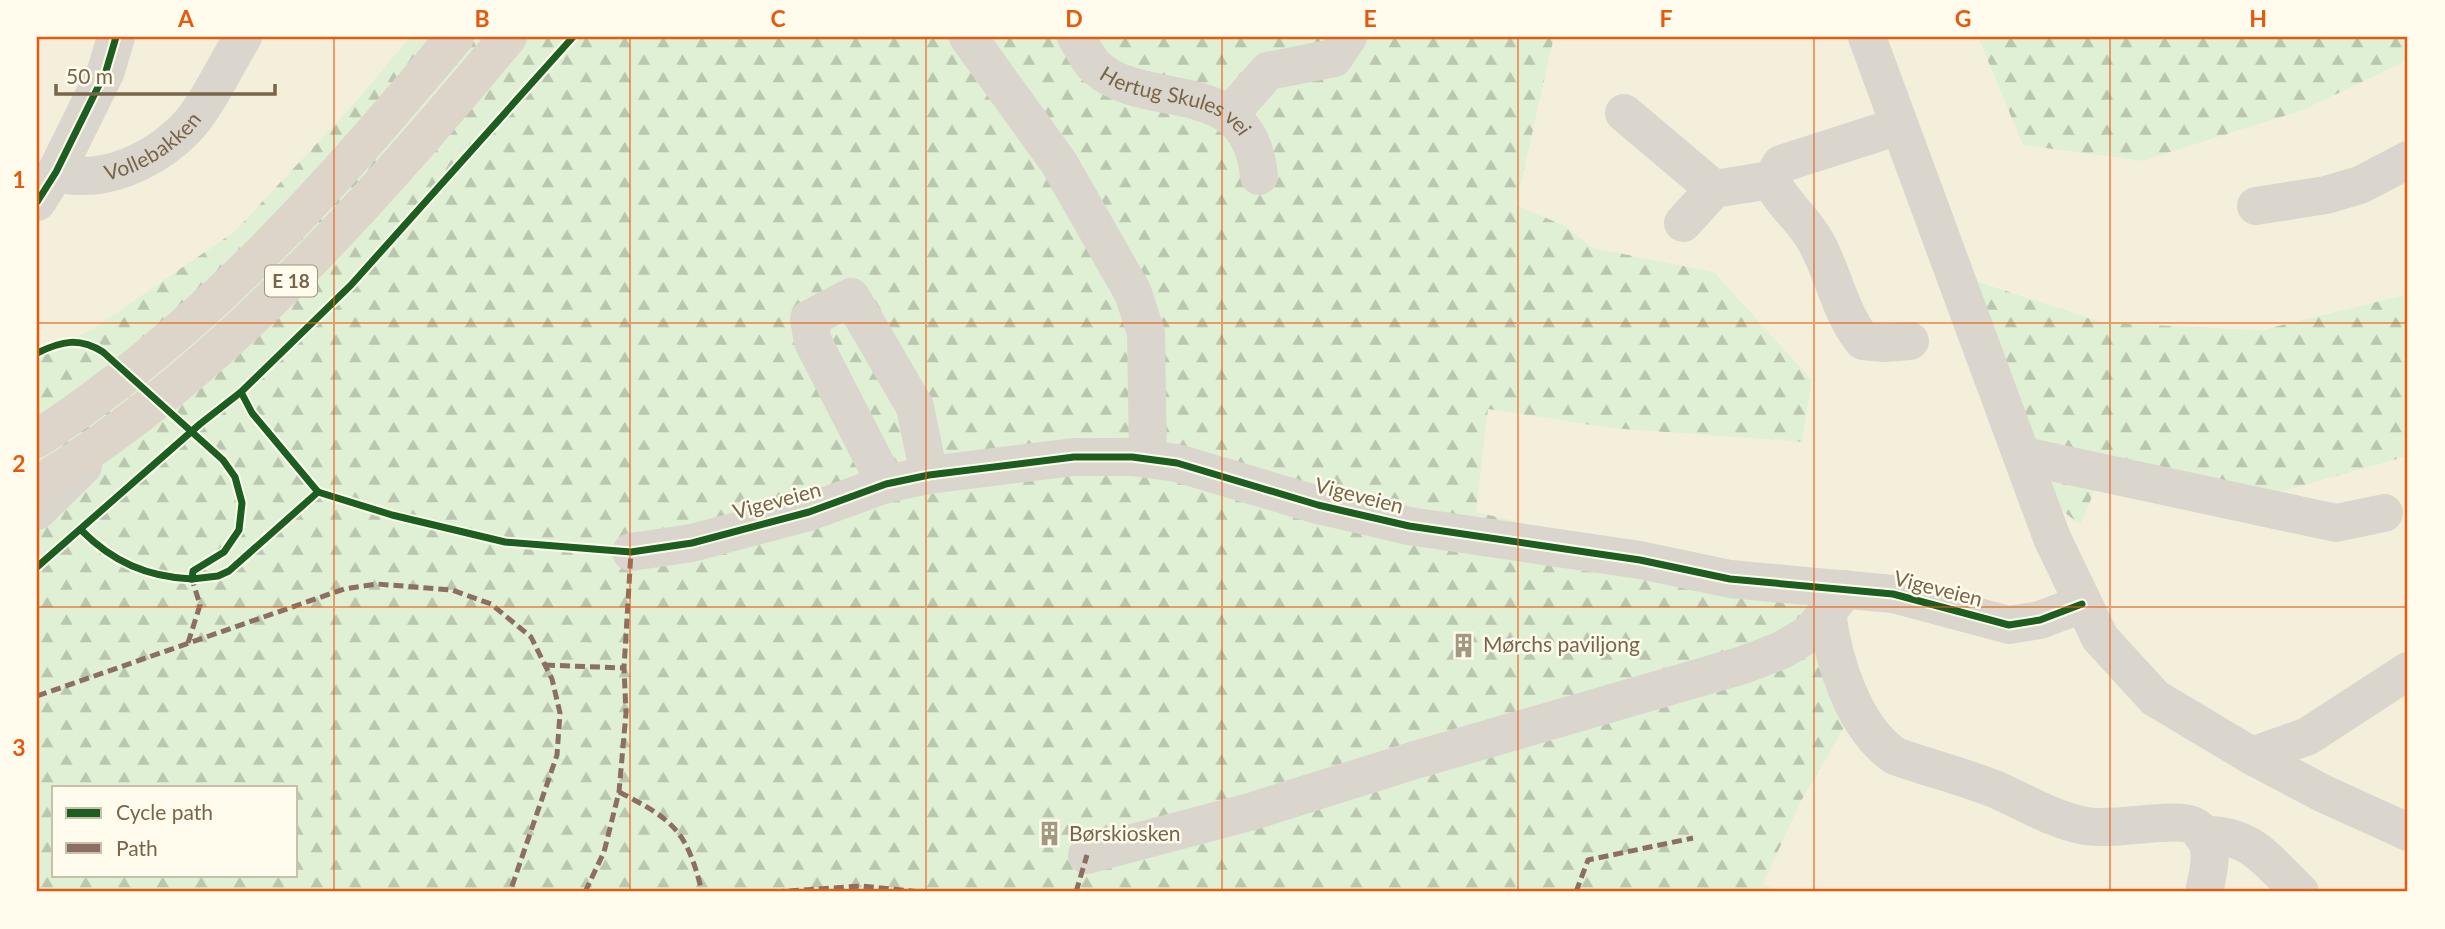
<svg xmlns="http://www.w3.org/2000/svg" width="2445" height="929" font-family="Lato,sans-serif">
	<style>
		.residential { fill: #f4efdb }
		.forest { fill: url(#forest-firs); fill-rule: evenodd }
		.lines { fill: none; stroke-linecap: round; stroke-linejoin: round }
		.minor { stroke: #dbd6cd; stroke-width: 38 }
		.highway { stroke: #ddd5ca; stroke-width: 38 }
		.quiet { stroke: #8d6e63; stroke-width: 5; stroke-dasharray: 10 5; stroke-linecap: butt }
		.cycleway-casing { stroke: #fffced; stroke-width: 11 }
		.cycleway { stroke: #1b5e20; stroke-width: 7 }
		.grid { fill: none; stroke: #e8590c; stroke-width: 2; stroke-opacity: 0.55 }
		.labels { text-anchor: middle; stroke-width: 5; stroke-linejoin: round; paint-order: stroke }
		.shield { fill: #fffced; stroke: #a1927a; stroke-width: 2 }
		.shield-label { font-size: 19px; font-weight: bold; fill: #796549 }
		.street-label { font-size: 21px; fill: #796549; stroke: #fffced }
		.poi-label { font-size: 21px; fill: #796549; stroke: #fffced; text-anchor: start }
		.neatline { fill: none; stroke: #e8590c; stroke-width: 2.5 }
		.grid-label { font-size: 23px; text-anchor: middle; font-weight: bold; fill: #e8590c }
	</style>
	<defs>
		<pattern id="forest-firs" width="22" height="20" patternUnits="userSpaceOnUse" patternTransform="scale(1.75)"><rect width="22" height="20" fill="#dff0d5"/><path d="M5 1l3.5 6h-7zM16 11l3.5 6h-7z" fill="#bac6af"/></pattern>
	</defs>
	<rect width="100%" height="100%" fill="#f8f6eb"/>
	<g class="residential">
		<polygon points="37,37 410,37 350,108 234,232 91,330 37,352"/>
		<polygon points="1554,37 1978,37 2023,145 2141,161 2303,110 2408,60 2408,294 2262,330 2104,323 1965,277 2081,525 2098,481 2265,496 2408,456 2408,892 1784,892 1762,884 1800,801 1848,721 1475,513 1488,409 1610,428 1802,442 1812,380 1714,272 1593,248 1565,226 1516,205"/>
	</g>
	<g class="forest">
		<path d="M410,37H1554L1516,205L1565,226L1593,248L1714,272L1812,380L1802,442L1610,428L1488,409L1476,512L1747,576L1824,616L1848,721L1801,801L1763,884L1784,892H37V352L91,330L234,232L350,108ZM54,787H296V875H54Z"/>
		<polygon points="1978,37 2408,37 2408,60 2303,110 2142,161 2023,145"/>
		<polygon points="1964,277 2104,323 2262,330 2408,294 2408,456 2265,496 2098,481 2081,525 2014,474"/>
	</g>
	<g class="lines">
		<g class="minor">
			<polyline points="968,37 1059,163 1133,293 1146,333 1148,459"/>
			<path id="s1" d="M1076,37C1082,46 1088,61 1097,68C1147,113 1249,72 1259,176"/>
			<polyline points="1867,37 2052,538 2100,638 2155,698 2252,756 2324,794 2408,832"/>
			<polyline points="1624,113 1714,189"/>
			<polyline points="1229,115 1268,71 1334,58 1348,37"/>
			<path d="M1899,126L1781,164L1771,180C1782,204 1803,218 1816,242C1834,274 1839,311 1863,341L1884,343L1910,341"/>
			<path id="s2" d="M56,172C101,186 154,161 186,128C206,108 227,62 243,37"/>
			<polyline points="37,202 56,172 106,71 116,37"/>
			<polyline points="2256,206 2326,195 2360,185 2408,160"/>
			<polyline points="1683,223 1714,189 1771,180"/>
			<polyline points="2024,456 2336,523 2384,513"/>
			<polyline points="886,484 813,342 809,319 851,297 915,407 929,475"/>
			<polyline points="37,511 83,466"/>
			<polyline points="631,552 692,543 809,512 886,484 929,475 1074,457 1132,457 1177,463 1318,505 1409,526 1640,560 1730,579 1893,594 2009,625 2040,620 2082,604"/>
			<path d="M1827,612C1833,660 1853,727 1895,756C1929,768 1964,777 1997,790C2026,803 2053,820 2086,826C2114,831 2173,817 2192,825C2218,837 2209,871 2204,892"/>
			<polyline points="2252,756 2308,736 2408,671"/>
			<path d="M2202,835C2251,833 2267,861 2300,892"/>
			<polyline points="1087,855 1253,811 1415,760 1743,665 1782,650 1810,633 1846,589"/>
		</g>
		<g class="highway">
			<path d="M37,439C206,328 326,191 455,37"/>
			<path d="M37,485C222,372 370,202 508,37"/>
		</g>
		<g class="quiet">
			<polyline points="188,643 200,605 192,579"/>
			<polyline points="545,665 624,668"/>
			<polyline points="37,696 344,589 377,584 452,590 491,604 531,637 552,679 560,713 557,755 510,892"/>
			<path d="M619,792C674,820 687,831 702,892"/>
			<polyline points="585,892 604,852 619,792 626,713 624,668 631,552"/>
			<polyline points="774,892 861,886 922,892"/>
			<polyline points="1076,892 1087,855"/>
			<polyline points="1576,892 1588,860 1693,838"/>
		</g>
		<defs>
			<g id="cycleway">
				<polyline points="37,202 56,172 106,71 116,37"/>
				<path d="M37,353C62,341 79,337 103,352L223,460L235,477L242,503L239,530L224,552L193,571L192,579C147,577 113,562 81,530"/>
				<polyline points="318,492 392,515 505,542 631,552 692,543 809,512 886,484 929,475 1074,457 1132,457 1177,463 1318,505 1409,526 1640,560 1730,579 1893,594 2009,625 2040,620 2082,604"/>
				<polyline points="37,567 200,424 241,392 351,285 573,37"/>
				<polyline points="192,579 218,576 229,571 318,492 252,413 241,392"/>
			</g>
		</defs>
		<use href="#cycleway" class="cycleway-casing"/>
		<use href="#cycleway" class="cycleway"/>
	</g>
	<path class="grid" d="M334,37V892M630,37V892M926,37V892M1222,37V892M1518,37V892M1814,37V892M2110,37V892M37,323H2408M37,607H2408"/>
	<defs>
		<symbol id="building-bare" viewBox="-9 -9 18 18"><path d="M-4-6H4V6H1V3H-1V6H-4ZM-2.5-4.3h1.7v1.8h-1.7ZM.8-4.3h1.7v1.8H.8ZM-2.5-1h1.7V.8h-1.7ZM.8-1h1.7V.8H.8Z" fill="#a59882" stroke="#fffced" stroke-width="2.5" paint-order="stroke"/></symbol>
	</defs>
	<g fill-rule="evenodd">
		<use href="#building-bare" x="1446" y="628" width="35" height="35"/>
		<use href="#building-bare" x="1032" y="816" width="35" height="35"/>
	</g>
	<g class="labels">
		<rect class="shield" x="265" y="265.5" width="52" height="31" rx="5"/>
		<g class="shield-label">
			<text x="291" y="288">E 18</text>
		</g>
		<g class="street-label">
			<text dy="7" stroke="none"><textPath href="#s1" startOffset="124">Hertug Skules vei</textPath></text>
			<text dy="7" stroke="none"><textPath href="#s2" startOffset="105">Vollebakken</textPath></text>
			<text transform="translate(1359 496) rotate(14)" y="7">Vigeveien</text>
			<text transform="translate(777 501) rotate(-15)" y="7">Vigeveien</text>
			<text transform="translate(1938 589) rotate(14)" y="7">Vigeveien</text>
		</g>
		<g class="poi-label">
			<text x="1483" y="652">Mørchs paviljong</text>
			<text x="1069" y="841">Børskiosken</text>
		</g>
	</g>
	<rect width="2445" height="929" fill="none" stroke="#fffced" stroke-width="77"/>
	<rect x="52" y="786" width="245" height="91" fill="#fffced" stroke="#c9c0ab" stroke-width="2"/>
	<rect x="66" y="808" width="35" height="10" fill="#1b5e20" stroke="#c9c0ab" stroke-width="2"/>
	<text x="116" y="820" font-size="21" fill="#796549">Cycle path</text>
	<rect x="66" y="843" width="35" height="10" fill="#8d6e63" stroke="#c9c0ab" stroke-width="2"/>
	<text x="116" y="856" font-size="21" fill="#796549">Path</text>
	<path d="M56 84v10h219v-10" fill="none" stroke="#796549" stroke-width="3.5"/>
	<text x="66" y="84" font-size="21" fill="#796549" stroke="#fffced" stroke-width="5" paint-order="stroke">50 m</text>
	<rect x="38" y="38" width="2368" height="852" class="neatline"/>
	<g class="grid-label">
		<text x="186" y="27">A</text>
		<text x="482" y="27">B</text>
		<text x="778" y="27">C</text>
		<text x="1074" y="27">D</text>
		<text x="1370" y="27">E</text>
		<text x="1666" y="27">F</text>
		<text x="1963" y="27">G</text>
		<text x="2258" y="27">H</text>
		<text x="19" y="188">1</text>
		<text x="19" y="472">2</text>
		<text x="19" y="756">3</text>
	</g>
</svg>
